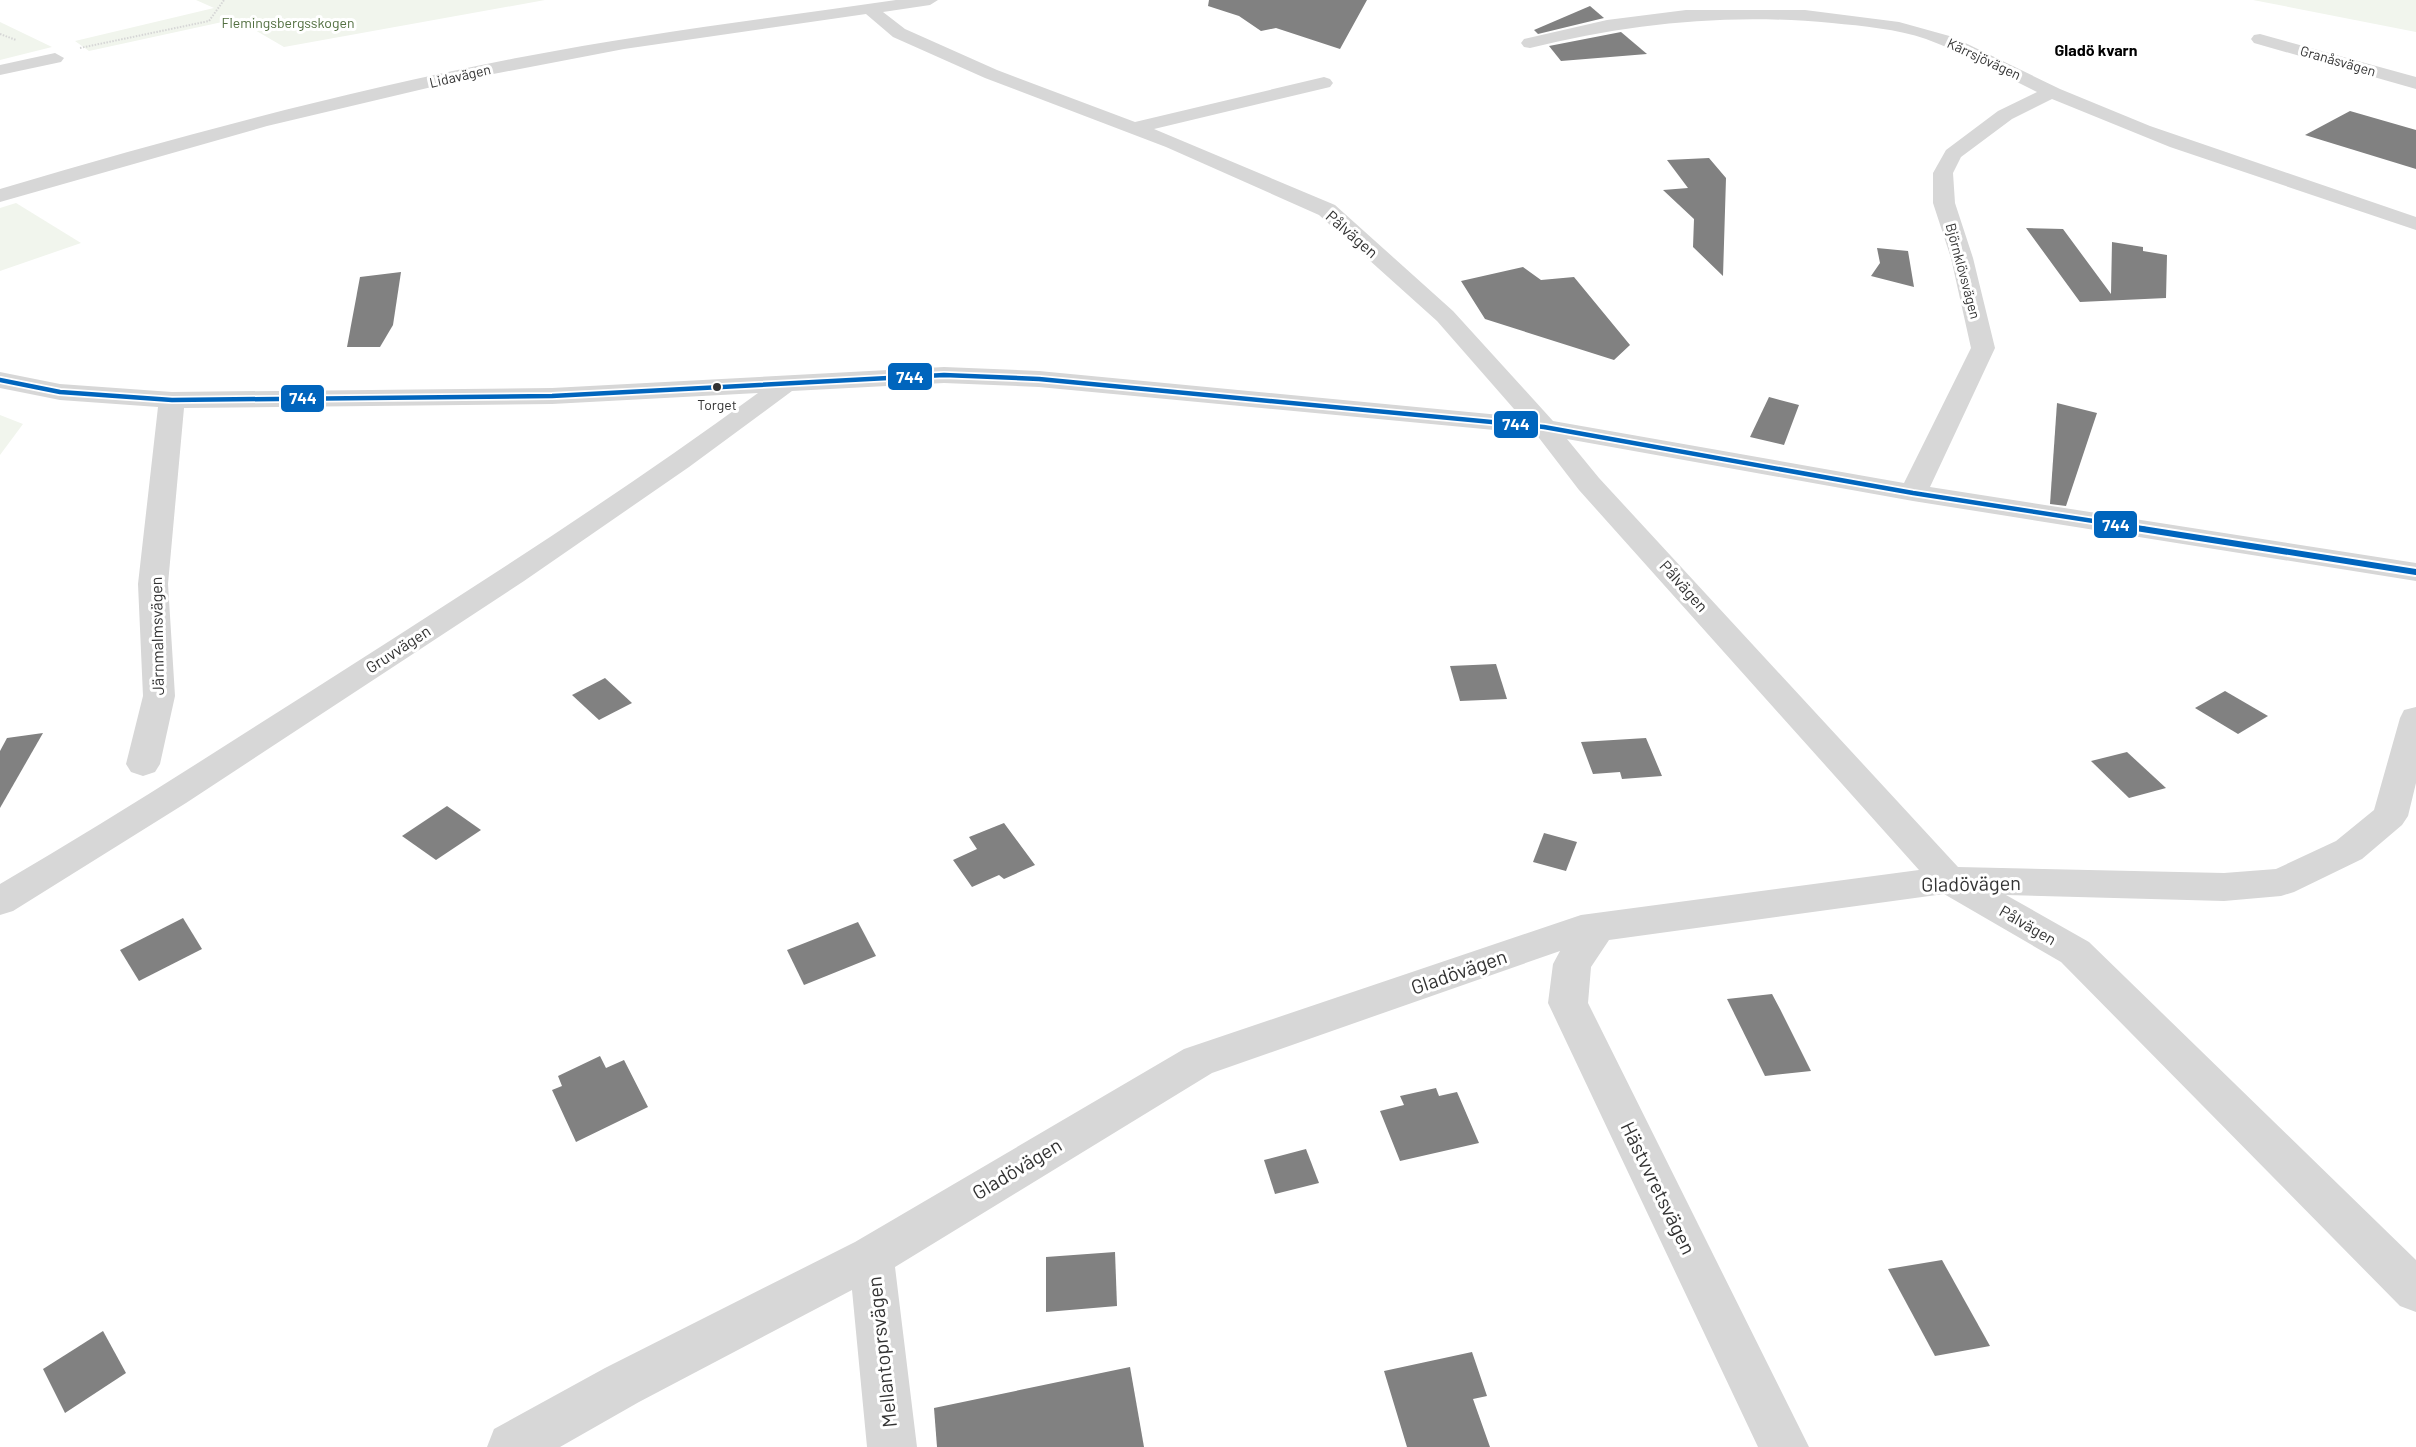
<svg xmlns="http://www.w3.org/2000/svg" width="2416" height="1447" font-family="Barlow,sans-serif">
	<style>
		.green { fill: #f1f5ed }
		.building { fill: #818181 }
		.lines { fill: none; stroke-linecap: round; stroke-linejoin: round }
		.path { stroke: #d6d6d6; stroke-width: 2; stroke-dasharray: 1.5 1.5; stroke-linecap: butt }
		.minor { fill: #d7d7d7; fill-rule: evenodd }
		.bus-1-far1-casing { stroke: #fff; stroke-width: 8 }
		.bus-1-casing { stroke: #fff; stroke-width: 10 }
		.bus-1-far1 { stroke: #0065bd; stroke-width: 4.5 }
		.bus-1 { stroke: #0065bd; stroke-width: 6 }
		.bus-dot { fill: #333; stroke: #fff; stroke-width: 2 }
		.labels { text-anchor: middle; stroke-width: 6; stroke-linejoin: round; paint-order: stroke }
		.far-park-label { font-size: 14px; fill: #526f40; stroke: #fff }
		.far-street-label { font-size: 14px; fill: #333; stroke: #fff }
		.bus-label { font-size: 14px; fill: #333; stroke: #fff }
		.far-quarter-label { font-size: 16px; font-weight: bold; fill: #000; stroke: #fff }
		.street-label { font-size: 16px; fill: #333; stroke: #fff }
		.near-street-label { font-size: 20px; fill: #333; stroke: #fff }
		.line-badge { stroke: #fff; stroke-width: 2 }
		.badge-label { font-size: 16px; text-anchor: middle; font-weight: bold; fill: #fff }
	</style>
	<rect width="100%" height="100%" fill="#fff"/>
	<g class="green">
		<polygon points="196,0 545,0 284,47 236,19 89,51 75,41 214,8"/>
		<polygon points="2253,0 2416,0 2416,32"/>
		<polygon points="0,22 52,47 0,60"/>
		<polygon points="16,203 81,243 0,271 0,208"/>
		<polygon points="0,415 23,424 0,455"/>
	</g>
	<g class="building">
		<polygon points="1209,0 1367,0 1340,49 1276,28 1261,31 1239,16 1208,6"/>
		<polygon points="1590,6 1604,18 1538,34 1534,30"/>
		<polygon points="1621,32 1647,54 1561,61 1549,46"/>
		<polygon points="2350,111 2416,130 2416,169 2305,135"/>
		<polygon points="1709,158 1726,178 1723,276 1693,247 1694,219 1663,190 1688,188 1667,160"/>
		<polygon points="2026,228 2063,229 2111,294 2112,242 2143,247 2143,251 2167,255 2166,298 2080,302"/>
		<polygon points="1877,248 1908,251 1914,287 1871,276 1880,263"/>
		<polygon points="1523,267 1541,280 1574,277 1630,345 1614,360 1485,319 1461,281"/>
		<polygon points="401,272 393,325 380,347 347,347 360,277"/>
		<polygon points="1769,397 1799,405 1784,445 1750,437"/>
		<polygon points="2057,403 2097,413 2066,506 2050,504"/>
		<polygon points="1496,664 1507,699 1460,701 1450,666"/>
		<polygon points="605,678 632,703 599,720 572,695"/>
		<polygon points="2225,691 2268,716 2238,734 2195,708"/>
		<polygon points="43,733 0,808 0,751 7,738"/>
		<polygon points="1646,738 1662,776 1622,779 1620,772 1593,774 1581,742"/>
		<polygon points="2127,752 2166,788 2129,798 2091,761"/>
		<polygon points="447,806 481,830 436,860 402,836"/>
		<polygon points="1004,823 1035,865 1004,879 999,875 972,887 953,860 977,849 969,837"/>
		<polygon points="1544,833 1577,842 1566,871 1533,862"/>
		<polygon points="183,918 202,949 139,981 120,950"/>
		<polygon points="858,922 876,956 804,985 787,950"/>
		<polygon points="1772,994 1780,1009 1811,1071 1765,1076 1727,999"/>
		<polygon points="600,1056 606,1068 624,1060 648,1107 576,1142 552,1090 562,1086 558,1076"/>
		<polygon points="1436,1088 1439,1096 1457,1092 1479,1143 1400,1161 1380,1111 1404,1105 1400,1096"/>
		<polygon points="1306,1149 1319,1183 1275,1194 1264,1160"/>
		<polygon points="1115,1252 1117,1306 1046,1312 1046,1257"/>
		<polygon points="1942,1260 1990,1346 1935,1356 1888,1269"/>
		<polygon points="103,1331 126,1373 65,1413 43,1369"/>
		<polygon points="1472,1352 1487,1396 1473,1399 1490,1447 1407,1447 1384,1371"/>
		<polygon points="1130,1367 1144,1447 937,1447 934,1408"/>
	</g>
	<g class="lines">
		<g class="path">
			<polyline points="0,34 16,40"/>
			<polyline points="80,48 209,21 224,0"/>
		</g>
		<g class="minor">
			<path d="M896,0H938L930,5L883,12L905,29L997,70L1135,122L1324,77L1330,79L1333,83L1330,87L1154,129L1335,205L1453,311L1553,421L1904,483L1971,348L1951,258L1933,203V173L1946,150L1998,111L2037,92C2000,74 1965,53 1926,39C1897,29 1863,26 1832,23C1728,13 1631,23 1530,48L1524,47L1521,43L1524,39L1607,20L1686,10H1805L1899,22L1953,37L2060,89L2150,126L2416,217V230L2170,147L2052,99L2012,119L1961,157L1953,173L1955,203L1973,258L1995,348L1930,487L2416,563V581L1913,501L1567,439L1599,478L1958,867L2224,873L2276,869L2336,841L2374,810L2400,718L2404,710L2416,707V783L2408,816L2402,825L2362,859L2294,892L2281,896L2224,901L2006,895L2089,942L2416,1260V1312L2400,1306L2061,962L1944,894L1609,940L1591,967L1588,1003L1809,1447H1758L1548,1003L1553,964L1560,951L1212,1073L895,1267L917,1447H867L852,1290L639,1402L560,1447H487L494,1429L605,1368L855,1242L1184,1049L1581,915L1919,870L1579,490L1536,434L1039,387L944,383L792,391L689,467L524,581L186,803L13,911L0,915V884C120,814 237,738 355,663C491,576 627,489 758,393L552,404L184,408L168,584L175,696L160,764L155,772L143,776L131,772L126,764L143,696L138,584L158,407L60,400L0,388V372L60,384L172,392L552,388L944,367L1039,371L1521,417L1437,321L1319,215L1166,147L985,78L893,37L866,14L624,49L457,81L267,126L0,202V189C172,138 346,91 522,57C646,33 771,18 896,0Z"/>
			<polygon points="2260,34 2416,77 2416,89 2254,43 2251,39 2254,35"/>
			<polygon points="55,53 64,58 61,62 0,75 0,65"/>
		</g>
		<defs>
			<polyline id="bus-1-far1" points="0,380 60,392 172,400 552,396 944,375 1039,379 1544,427 1913,493 2145,529"/>
			<polyline id="bus-1" points="2136,528 2416,572"/>
		</defs>
		<use href="#bus-1-far1" class="bus-1-far1-casing"/>
		<use href="#bus-1" class="bus-1-casing"/>
		<use href="#bus-1-far1" class="bus-1-far1"/>
		<use href="#bus-1" class="bus-1"/>
	</g>
	<circle class="bus-dot" cx="717" cy="387" r="5"/>
	<g class="labels">
		<g class="far-park-label">
			<text x="288" y="28">Flemingsbergsskogen</text>
		</g>
		<g class="far-street-label">
			<text transform="translate(1984 59) rotate(25)" y="5">Kärrsjövägen</text>
			<text transform="translate(2338 61) rotate(16)" y="5">Granåsvägen</text>
			<text transform="translate(460 76) rotate(-13)" y="5">Lidavägen</text>
			<text transform="translate(1963 271) rotate(75)" y="5">Björnklövsvägen</text>
		</g>
		<g class="bus-label">
			<text x="717" y="410">Torget</text>
		</g>
		<g class="far-quarter-label">
			<text x="2096" y="56">Gladö kvarn</text>
		</g>
		<g class="street-label">
			<text transform="translate(1352 234) rotate(41)" y="6">Pålvägen</text>
			<text transform="translate(1684 586) rotate(48)" y="6">Pålvägen</text>
			<text transform="translate(157 636) rotate(-91)" y="6">Järnmalmsvägen</text>
			<text transform="translate(398 649) rotate(-33)" y="6">Gruvvägen</text>
			<text transform="translate(2028 925) rotate(30)" y="6">Pålvägen</text>
		</g>
		<g class="near-street-label">
			<text transform="translate(1971 884) rotate(-1)" y="7">Gladövägen</text>
			<text transform="translate(1459 972) rotate(-19)" y="7">Gladövägen</text>
			<text transform="translate(1017 1169) rotate(-31)" y="7">Gladövägen</text>
			<text transform="translate(1658 1188) rotate(64)" y="7">Hästvvretsvägen</text>
			<text transform="translate(882 1352) rotate(-96)" y="7">Mellantoprsvägen</text>
		</g>
	</g>
	<g class="line-badge">
		<rect x="887" y="362" width="46" height="29" rx="6" fill="#0065bd"/>
		<rect x="280" y="384" width="45" height="29" rx="6" fill="#0065bd"/>
		<rect x="1493" y="410" width="46" height="29" rx="6" fill="#0065bd"/>
		<rect x="2093" y="510" width="45" height="29" rx="6" fill="#0065bd"/>
	</g>
	<g class="badge-label">
		<text x="910" y="383">744</text>
		<text x="303" y="404">744</text>
		<text x="1516" y="430">744</text>
		<text x="2116" y="531">744</text>
	</g>
</svg>
